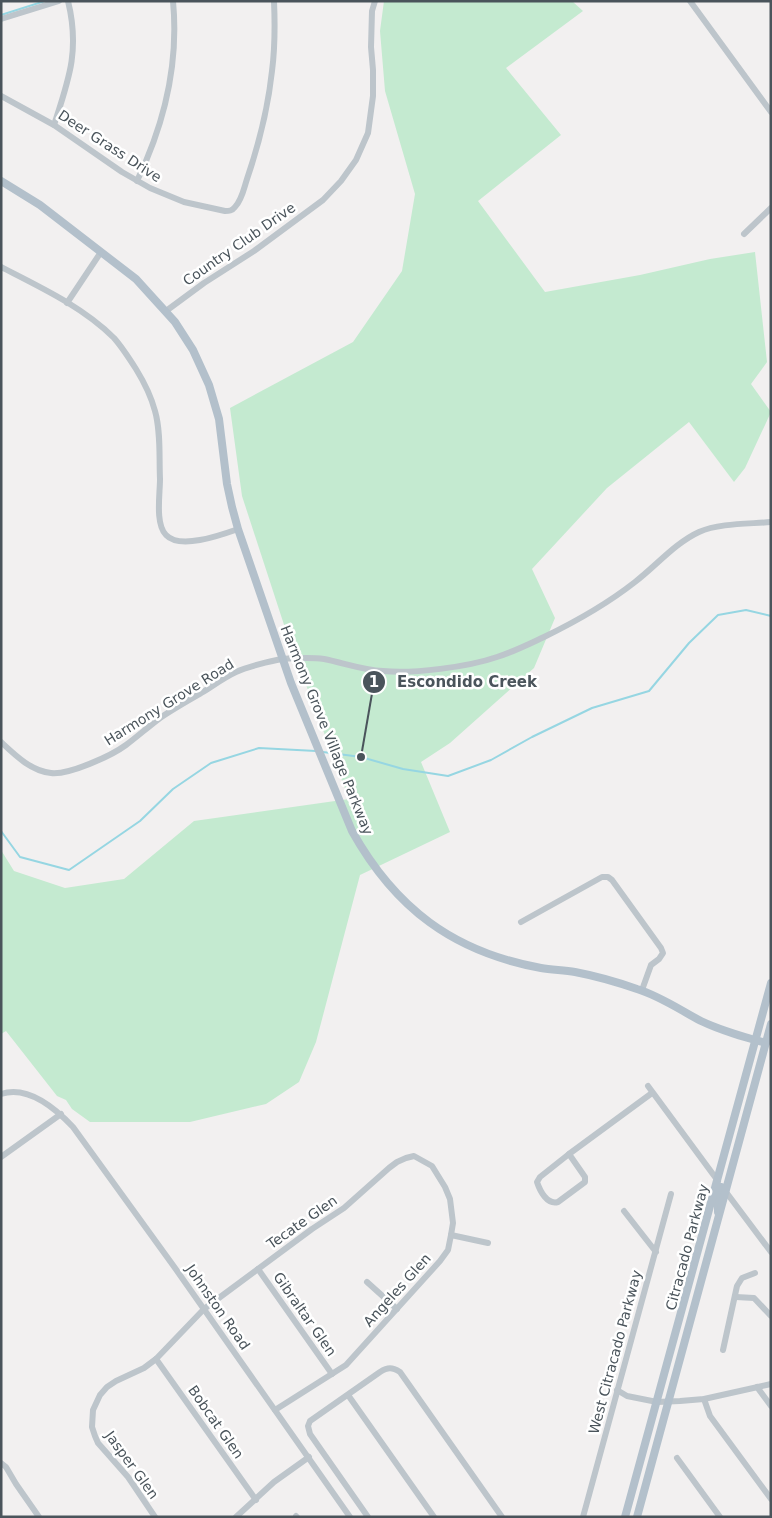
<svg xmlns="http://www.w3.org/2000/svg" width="772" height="1518" font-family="'DejaVu Sans',sans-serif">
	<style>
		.green { fill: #c4ead0 }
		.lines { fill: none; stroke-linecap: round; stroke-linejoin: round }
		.stream { stroke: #96d6e2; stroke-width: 2 }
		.minor { stroke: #bdc5cb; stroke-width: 6 }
		.major { stroke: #b3c0cb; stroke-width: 8 }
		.labels { text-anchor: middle; stroke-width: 5; stroke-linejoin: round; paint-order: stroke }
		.street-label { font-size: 14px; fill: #4a545b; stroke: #fff }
		.leader { fill: none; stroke: #4a545b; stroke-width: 2 }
		.callout-dot { fill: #4a545b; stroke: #fff; stroke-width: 2 }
		.mark-label { font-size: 15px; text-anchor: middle; font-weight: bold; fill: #fff }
		.callout-label { font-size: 15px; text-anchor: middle; font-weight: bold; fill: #4a545b; stroke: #fff; stroke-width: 5; stroke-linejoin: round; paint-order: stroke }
	</style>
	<rect width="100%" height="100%" fill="#f2f0f0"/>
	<polygon class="green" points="384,1 572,1 583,11 506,68 561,135 478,201 545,292 640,275 710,259 755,252 767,362 751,384 771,412 745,468 734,482 689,422 607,488 532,569 555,618 534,668 450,743 421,762 450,832 360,875 316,1042 299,1082 266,1104 190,1122 90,1122 72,1109 66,1100 57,1096 6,1031 1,1034 1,850 14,871 65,888 124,879 194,821 349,799 288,637 242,496 230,408 353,342 402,271 415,194 385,91 380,31"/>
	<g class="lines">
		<g class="stream">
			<polyline points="1,15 45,1"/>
			<polyline points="323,752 361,757 403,769 448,776 491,760 532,737 592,708 649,691 689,643 718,615 746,610 771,616"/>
			<polyline points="1,831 20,857 69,870 140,821 173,789 211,763 259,748 316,751"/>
		</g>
		<g class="minor">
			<polyline points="690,1 771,112"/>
			<polyline points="1,19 59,1"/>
			<path d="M1,96L54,125L122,172L150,188L184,202L225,211C229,211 232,211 235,207C242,200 244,188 247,179C259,144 268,108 272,71C275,48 275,24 274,1"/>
			<path d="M54,125C69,79 80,50 68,1"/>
			<path d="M137,181C164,125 179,64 173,1"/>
			<polyline points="744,234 771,208"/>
			<path d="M1,267C40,287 83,307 114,338C122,347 129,358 136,369C144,382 151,396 155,411C161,432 159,457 160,479C160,494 155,524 166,535C180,550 221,535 238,529"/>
			<polyline points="67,303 101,252"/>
			<polyline points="166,311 204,283 254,251 323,200 341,181 356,160 368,133 373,96 373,70 371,47 372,11 375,1"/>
			<path d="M1,742C15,755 31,771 51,773C69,775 111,756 126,745C138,736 148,727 160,718C173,709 189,700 203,692C214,685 225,677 236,672C247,667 270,661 282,659C295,658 311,657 324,659C344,663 363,670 383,671C413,674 468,667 497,657C513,652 529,644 544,637C577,621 607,604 635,582C656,566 675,543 699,532C719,523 749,524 771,522"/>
			<polyline points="521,922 602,877 608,877 612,880 661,948 663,953 659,959 651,965 642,990"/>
			<polyline points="648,1086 718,1181"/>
			<path d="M1,1094C28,1085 56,1109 73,1127L175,1268L350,1517"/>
			<path d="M569,1154L585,1177V1182L558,1202C547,1205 540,1191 537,1182L540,1177Z"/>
			<polyline points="569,1154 652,1093"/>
			<polyline points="1,1157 61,1114"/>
			<polyline points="726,1192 771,1252"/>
			<polyline points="624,1211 656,1252"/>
			<polyline points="451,1235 488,1243"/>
			<polyline points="258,1269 332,1374"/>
			<polyline points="367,1282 397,1309"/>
			<polyline points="736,1297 754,1298 771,1316"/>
			<polyline points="723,1350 737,1286 742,1278 755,1273"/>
			<polyline points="156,1359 256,1500"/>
			<polyline points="757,1387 771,1406"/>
			<polyline points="617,1390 627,1396 657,1402 680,1401 704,1399 771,1384"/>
			<polyline points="348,1395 434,1517"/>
			<polyline points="704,1399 710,1416 771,1499"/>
			<polyline points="677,1458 720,1517"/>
			<polyline points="1,1463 6,1467 16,1484 39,1517"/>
			<polyline points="296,1516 297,1517"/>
			<polyline points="155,1517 128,1477 98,1443 95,1436 92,1427 93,1410 100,1395 107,1387 116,1381 144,1368 156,1359 204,1309 312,1229 344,1208 389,1168 397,1162 406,1158 414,1156 432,1166 445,1187 450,1199 453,1223 451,1235 448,1250 440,1261 346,1365 275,1410"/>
			<polyline points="236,1517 274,1482 309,1457"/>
			<path d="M368,1517L310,1434L308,1426L310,1421L380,1372C388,1367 392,1367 400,1372L502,1517"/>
			<polyline points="583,1517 671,1194"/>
		</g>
		<g class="major">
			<path d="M1,181L40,205L136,279L175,322L193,350L209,385L219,419L227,484L232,507L238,529L291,683L352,831C395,908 453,952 541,968C552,970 564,970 575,972C596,976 617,982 637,989C660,996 680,1010 701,1021C722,1031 744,1037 766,1043"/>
			<polyline points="718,1212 718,1201 721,1187"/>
			<polyline points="625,1517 771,983"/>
			<polyline points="637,1517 771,1024"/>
		</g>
	</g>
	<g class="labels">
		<g class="street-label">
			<text transform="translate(110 146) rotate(33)" y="5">Deer Grass Drive</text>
			<text transform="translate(239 244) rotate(-35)" y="5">Country Club Drive</text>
			<text transform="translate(169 702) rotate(-32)" y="5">Harmony Grove Road</text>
			<text transform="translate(327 730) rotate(68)" y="5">Harmony Grove Village Parkway</text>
			<text transform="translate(302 1222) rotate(-35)" y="5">Tecate Glen</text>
			<text transform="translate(687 1247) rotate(-75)" y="5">Citracado Parkway</text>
			<text transform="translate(397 1290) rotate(-48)" y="5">Angeles Glen</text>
			<text transform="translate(218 1307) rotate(55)" y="5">Johnston Road</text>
			<text transform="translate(305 1314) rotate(55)" y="5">Gibraltar Glen</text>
			<text transform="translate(615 1352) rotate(-75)" y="5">West Citracado Parkway</text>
			<text transform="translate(216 1422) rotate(55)" y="5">Bobcat Glen</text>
			<text transform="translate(132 1465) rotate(54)" y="5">Jasper Glen</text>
		</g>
	</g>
	<path class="leader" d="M361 757L374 682"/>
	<g class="callout-dot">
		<circle cx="361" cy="757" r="5"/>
		<circle cx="374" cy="682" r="12"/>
	</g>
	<g class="mark-label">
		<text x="374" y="687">1</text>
	</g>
	<g class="callout-label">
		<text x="467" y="687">Escondido Creek</text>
	</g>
	<rect width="772" height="1518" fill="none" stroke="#4a545b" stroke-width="5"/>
</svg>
